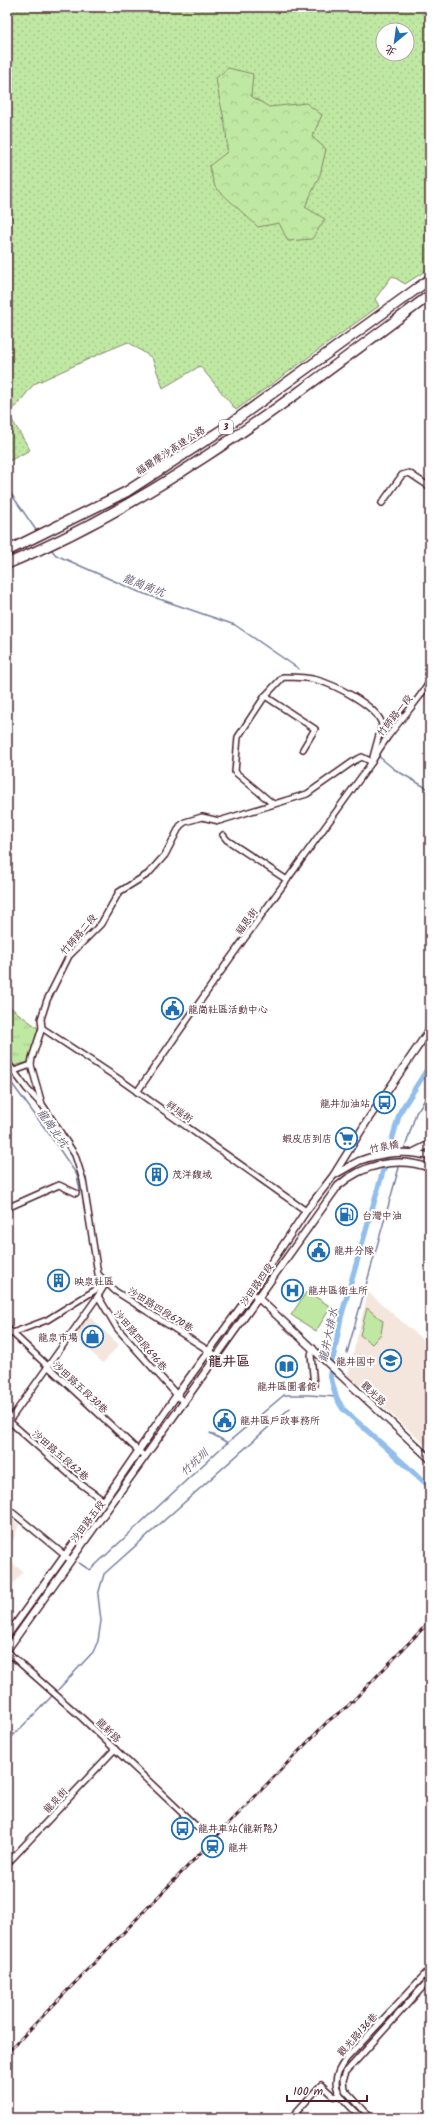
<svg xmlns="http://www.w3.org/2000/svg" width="437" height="2125" font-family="Kalam,'LXGW WenKai TC',sans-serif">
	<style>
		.built { fill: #f4e6dd }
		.grass { fill: url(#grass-dots); stroke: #848467; fill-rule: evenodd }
		.forest { fill: url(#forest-crowns); stroke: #848467 }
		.park { fill: url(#park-tufts); stroke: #848467 }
		.pitch { fill: #bfe8a3; stroke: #848467 }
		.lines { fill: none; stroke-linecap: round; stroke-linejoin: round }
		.stream { stroke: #757e9e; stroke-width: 1.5 }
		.canal { stroke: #92beeb; stroke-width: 5.5 }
		.minor-casing { stroke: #4a1f2b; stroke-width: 8 }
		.tertiary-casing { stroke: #4a1f2b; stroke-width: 9 }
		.motorway-casing { stroke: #4a1f2b; stroke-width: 12 }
		.minor { stroke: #fff; stroke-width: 5 }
		.tertiary { stroke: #fff; stroke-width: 6 }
		.motorway { stroke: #fff; stroke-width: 9 }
		.rail-casing { stroke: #4a1f2b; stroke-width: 3 }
		.rail { stroke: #fff; stroke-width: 1.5; stroke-dasharray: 4.5; stroke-linecap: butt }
		.labels { text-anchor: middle; stroke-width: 4; stroke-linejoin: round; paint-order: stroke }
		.shield { fill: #fff; stroke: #80626b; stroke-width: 1 }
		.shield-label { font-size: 9px; font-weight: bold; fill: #4a1f2b }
		.street-label { font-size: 10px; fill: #4a1f2b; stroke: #fff }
		.poi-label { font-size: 10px; fill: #4a1f2b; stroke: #fff; text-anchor: start }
		.water-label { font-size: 11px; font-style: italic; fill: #63576e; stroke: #fff }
		.district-label { font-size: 14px; font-weight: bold; fill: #4a1f2b; stroke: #fff }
	</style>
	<defs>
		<pattern id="grass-dots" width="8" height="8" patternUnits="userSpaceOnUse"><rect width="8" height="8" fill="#bfe8a3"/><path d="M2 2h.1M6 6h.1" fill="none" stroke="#a6c78c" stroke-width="1.8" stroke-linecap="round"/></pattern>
		<pattern id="forest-crowns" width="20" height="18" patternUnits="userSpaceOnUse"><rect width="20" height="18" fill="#bfe8a3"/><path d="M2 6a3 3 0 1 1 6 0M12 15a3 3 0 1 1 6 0" fill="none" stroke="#a6c78c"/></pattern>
		<pattern id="park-tufts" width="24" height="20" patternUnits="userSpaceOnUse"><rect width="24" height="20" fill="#bfe8a3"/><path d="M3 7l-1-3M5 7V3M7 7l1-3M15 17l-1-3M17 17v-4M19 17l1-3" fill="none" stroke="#a6c78c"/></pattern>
	</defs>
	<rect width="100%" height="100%" fill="#fff"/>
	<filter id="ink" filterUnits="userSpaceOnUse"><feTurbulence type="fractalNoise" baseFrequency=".025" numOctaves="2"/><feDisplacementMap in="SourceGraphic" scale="8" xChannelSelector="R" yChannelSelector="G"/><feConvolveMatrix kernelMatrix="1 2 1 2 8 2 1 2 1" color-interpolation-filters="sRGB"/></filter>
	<g filter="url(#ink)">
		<g class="built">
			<polygon points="368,1292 430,1346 430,1449 348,1375"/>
			<polygon points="89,1316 119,1345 103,1363 71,1334"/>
			<polygon points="7,1515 19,1525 7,1554"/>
			<polygon points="7,1558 23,1572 7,1591"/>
		</g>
		<path class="grass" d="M7,7H430V268L405,284L392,276L375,299L379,306L236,410L200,366L163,388L152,358L128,342L104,352L34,384L9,415L30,450L7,462ZM383,30H407V54H383Z"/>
		<path class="forest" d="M228,68L253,74L251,96L269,107L306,103L322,115L312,137L326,149L320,175L305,207L325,219L312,239L288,241L279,223L258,227L215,187L209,166L227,152C228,127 219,103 216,78Z"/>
		<polygon class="park" points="7,1005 38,1028 29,1062 13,1066 7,1057"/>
		<g class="pitch">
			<polygon points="307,1291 331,1307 316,1331 291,1315"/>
			<polygon points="367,1308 383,1321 381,1334 372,1344 360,1335"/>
		</g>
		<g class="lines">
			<g class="stream">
				<polyline points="7,488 38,533"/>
				<polyline points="50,548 56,555 139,592 235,625 299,669"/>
				<polyline points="377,755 394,769 430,790"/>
				<polyline points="7,1077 47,1131 77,1175 80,1191"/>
				<polyline points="404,1151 416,1113 430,1092"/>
				<polyline points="347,1353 400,1164"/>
				<polyline points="210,1433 228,1443"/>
				<polyline points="79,1563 90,1570 220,1449 284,1395 309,1395 336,1397"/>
				<polyline points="56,1692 93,1652 98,1641 101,1621 98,1595 104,1574 290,1408"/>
				<polyline points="7,1742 53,1695"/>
				<polyline points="341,2083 343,2095"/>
			</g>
			<polyline class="canal" points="430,1065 400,1112 341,1317 330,1374 336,1397 343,1409 430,1487"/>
			<defs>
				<g id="minor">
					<polyline points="382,503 402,475 409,473 430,487"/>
					<polyline points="265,696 315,729 303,749"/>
					<path d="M273,804L235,772L238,737L265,696L283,677C294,677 306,677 317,680C335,685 376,705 382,724L373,757"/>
					<polyline points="223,835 227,840 287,880"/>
					<polyline points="42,1028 122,1081 306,1211"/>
					<polyline points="7,1062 27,1089 41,1104"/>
					<polyline points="14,1071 31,1065"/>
					<path d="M137,1092L229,960L372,762C388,730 413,710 430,681"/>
					<polyline points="7,1208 59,1185 76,1193"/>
					<polyline points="106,1283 98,1296 117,1328 184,1403"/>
					<polyline points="7,1328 145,1457"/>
					<polyline points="7,1335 47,1320 105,1284"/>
					<polyline points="313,1348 311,1355 314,1385"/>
					<polyline points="217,1356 115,1291 98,1274 83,1180 75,1155 42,1104 31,1065 32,1058 42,1028 41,1019 47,1000 69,956 101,924 119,892 148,874 165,855 180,826 185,822 202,817 219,821 307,794 354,761 362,757 372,762"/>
					<polyline points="9,1421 78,1482 104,1501"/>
					<polyline points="7,1424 98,1296"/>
					<polyline points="7,1508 68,1558"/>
					<polyline points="7,1650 12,1656 82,1718 197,1827"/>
					<polyline points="7,1864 115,1749"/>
					<polyline points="291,2118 321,2085 333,2096 340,2097"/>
					<path d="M362,2118C341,2097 324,2086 347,2058L430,1969"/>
					<polyline points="371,2118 344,2089 343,2080 346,2072 430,1979"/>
				</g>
				<g id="tertiary">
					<polyline points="412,1153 430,1144"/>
					<path d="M334,1175C342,1171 351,1165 359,1161C380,1153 409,1149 430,1157"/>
					<polyline points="256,1296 430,1459"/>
					<polyline points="7,1636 104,1501 176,1396 251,1293 306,1211 333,1176 369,1118 430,1029"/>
					<path d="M7,1650L338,1186C363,1164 398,1156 430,1168"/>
				</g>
				<g id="motorway">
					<polyline points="7,551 126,492 223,429 430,279"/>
					<path d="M7,564C163,499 295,395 430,295"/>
				</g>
			</defs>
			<use href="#minor" class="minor-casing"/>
			<use href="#tertiary" class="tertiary-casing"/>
			<use href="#motorway" class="motorway-casing"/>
			<use href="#minor" class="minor"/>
			<use href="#tertiary" class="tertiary"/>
			<use href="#motorway" class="motorway"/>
			<defs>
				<polyline id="rail" points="7,2053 328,1721 348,1706 430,1621"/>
			</defs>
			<use href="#rail" class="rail-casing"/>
			<use href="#rail" class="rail"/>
		</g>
	</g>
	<defs>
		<symbol id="civic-ring" viewBox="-11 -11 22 22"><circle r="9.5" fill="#fff" stroke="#1f6fb2" stroke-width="1.5"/><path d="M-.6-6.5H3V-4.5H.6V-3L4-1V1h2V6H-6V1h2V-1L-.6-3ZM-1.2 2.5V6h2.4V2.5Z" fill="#1f6fb2"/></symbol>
		<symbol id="bus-ring" viewBox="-11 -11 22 22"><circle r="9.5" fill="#fff" stroke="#1f6fb2" stroke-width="1.5"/><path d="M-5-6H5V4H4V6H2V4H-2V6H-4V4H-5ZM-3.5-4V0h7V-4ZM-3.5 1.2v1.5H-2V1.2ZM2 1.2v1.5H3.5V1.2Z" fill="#1f6fb2"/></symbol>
		<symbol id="supermarket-ring" viewBox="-11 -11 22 22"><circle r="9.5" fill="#fff" stroke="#1f6fb2" stroke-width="1.5"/><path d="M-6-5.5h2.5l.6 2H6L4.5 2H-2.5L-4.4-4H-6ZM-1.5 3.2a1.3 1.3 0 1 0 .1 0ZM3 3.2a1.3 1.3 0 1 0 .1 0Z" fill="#1f6fb2"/></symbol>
		<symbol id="building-ring" viewBox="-11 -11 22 22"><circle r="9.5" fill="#fff" stroke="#1f6fb2" stroke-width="1.5"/><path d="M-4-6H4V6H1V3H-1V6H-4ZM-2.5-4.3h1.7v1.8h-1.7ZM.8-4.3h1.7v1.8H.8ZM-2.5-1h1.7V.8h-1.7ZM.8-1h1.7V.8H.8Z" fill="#1f6fb2"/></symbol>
		<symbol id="fuel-ring" viewBox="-11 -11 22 22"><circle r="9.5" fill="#fff" stroke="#1f6fb2" stroke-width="1.5"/><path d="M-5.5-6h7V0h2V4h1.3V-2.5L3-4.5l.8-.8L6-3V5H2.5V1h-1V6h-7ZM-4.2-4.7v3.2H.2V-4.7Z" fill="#1f6fb2"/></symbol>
		<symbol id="hospital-ring" viewBox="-11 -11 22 22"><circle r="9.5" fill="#fff" stroke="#1f6fb2" stroke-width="1.5"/><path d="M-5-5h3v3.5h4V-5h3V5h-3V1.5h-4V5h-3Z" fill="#1f6fb2"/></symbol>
		<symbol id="shop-ring" viewBox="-11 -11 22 22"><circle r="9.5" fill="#fff" stroke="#1f6fb2" stroke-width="1.5"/><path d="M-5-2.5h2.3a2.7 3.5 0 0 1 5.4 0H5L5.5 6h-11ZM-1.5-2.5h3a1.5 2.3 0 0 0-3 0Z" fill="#1f6fb2"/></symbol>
		<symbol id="school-ring" viewBox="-11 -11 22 22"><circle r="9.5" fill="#fff" stroke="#1f6fb2" stroke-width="1.5"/><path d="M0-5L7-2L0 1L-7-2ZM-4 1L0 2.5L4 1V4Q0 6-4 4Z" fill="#1f6fb2"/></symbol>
		<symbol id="library-ring" viewBox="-11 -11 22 22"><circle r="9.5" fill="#fff" stroke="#1f6fb2" stroke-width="1.5"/><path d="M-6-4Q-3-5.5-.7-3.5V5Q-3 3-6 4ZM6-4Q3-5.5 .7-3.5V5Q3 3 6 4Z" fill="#1f6fb2"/></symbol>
		<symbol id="station-ring" viewBox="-11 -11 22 22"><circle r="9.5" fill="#fff" stroke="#1f6fb2" stroke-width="1.5"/><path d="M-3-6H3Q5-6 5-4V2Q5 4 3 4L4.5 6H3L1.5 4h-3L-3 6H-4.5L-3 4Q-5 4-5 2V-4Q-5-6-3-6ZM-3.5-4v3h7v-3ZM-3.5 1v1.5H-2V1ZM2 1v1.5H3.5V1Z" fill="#1f6fb2"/></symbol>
	</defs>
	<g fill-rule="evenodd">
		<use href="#civic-ring" x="160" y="996" width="25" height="25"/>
		<use href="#bus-ring" x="372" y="1090" width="25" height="25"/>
		<use href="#supermarket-ring" x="334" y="1126" width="25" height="25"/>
		<use href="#building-ring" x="144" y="1162" width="25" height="25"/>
		<use href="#fuel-ring" x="334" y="1202" width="25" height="25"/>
		<use href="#civic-ring" x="306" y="1238" width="25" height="25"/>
		<use href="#building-ring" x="46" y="1268" width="25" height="25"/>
		<use href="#hospital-ring" x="280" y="1278" width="25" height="25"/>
		<use href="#shop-ring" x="80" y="1324" width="25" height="25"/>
		<use href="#school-ring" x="378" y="1348" width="25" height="25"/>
		<use href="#library-ring" x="274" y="1354" width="25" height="25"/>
		<use href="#civic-ring" x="212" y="1408" width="25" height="25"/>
		<use href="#bus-ring" x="170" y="1816" width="25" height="25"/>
		<use href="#station-ring" x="200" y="1834" width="25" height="25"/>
	</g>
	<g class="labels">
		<rect class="shield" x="219" y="420" width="14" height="14" rx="3"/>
		<g class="shield-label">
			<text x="226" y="430">3</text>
		</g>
		<g class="street-label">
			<text transform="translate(170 450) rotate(-33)" y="4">福爾摩沙高速公路</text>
			<text transform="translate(394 715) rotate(-51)" y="4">竹師路一段</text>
			<text transform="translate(246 921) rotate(-54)" y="4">福恩街</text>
			<text transform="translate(78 934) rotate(-49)" y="4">竹師路二段</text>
			<text transform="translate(180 1111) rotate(35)" y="4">祥瑞街</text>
			<text transform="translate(384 1146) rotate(-10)" y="4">竹泉橋</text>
			<text transform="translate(256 1284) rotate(-55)" y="4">沙田路四段</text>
			<text transform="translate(161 1309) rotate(32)" y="4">沙田路四段670巷</text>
			<text transform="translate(141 1340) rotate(50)" y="4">沙田路四段696巷</text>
			<text transform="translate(81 1387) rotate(43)" y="4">沙田路五段30巷</text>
			<text transform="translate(374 1393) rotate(44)" y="4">觀光路</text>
			<text transform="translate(61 1455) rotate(41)" y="4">沙田路五段62巷</text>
			<text transform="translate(87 1521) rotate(-53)" y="4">沙田路五段</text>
			<text transform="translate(109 1730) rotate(44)" y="4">龍新路</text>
			<text transform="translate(55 1800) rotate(-47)" y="4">龍泉街</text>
			<text transform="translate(357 2034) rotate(-48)" y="4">觀光路136巷</text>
		</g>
		<g class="poi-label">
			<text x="188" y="1013">龍崗社區活動中心</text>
			<text x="370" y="1107" text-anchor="end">龍井加油站</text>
			<text x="332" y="1142" text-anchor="end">蝦皮店到店</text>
			<text x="172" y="1178">茂洋馥域</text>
			<text x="362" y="1219">台灣中油</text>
			<text x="334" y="1254">龍井分隊</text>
			<text x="74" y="1285">映泉社區</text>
			<text x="308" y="1294">龍井區衛生所</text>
			<text x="78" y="1341" text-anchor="end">龍泉市場</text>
			<text x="376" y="1365" text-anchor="end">龍井國中</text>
			<text x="287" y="1390" text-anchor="middle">龍井區圖書館</text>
			<text x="240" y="1424">龍井區戶政事務所</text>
			<text x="198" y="1832">龍井車站(龍新路)</text>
			<text x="228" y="1851">龍井</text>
		</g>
		<g class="water-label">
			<text transform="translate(144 585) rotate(21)" y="4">龍崗南坑</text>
			<text transform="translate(53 1128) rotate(55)" y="4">龍崗北坑</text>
			<text transform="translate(328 1335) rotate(-78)" y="4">龍井大排水</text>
			<text transform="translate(194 1462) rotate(-43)" y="4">竹坑圳</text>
		</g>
		<g class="district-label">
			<text x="229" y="1366">龍井區</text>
		</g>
	</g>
	<rect width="437" height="2125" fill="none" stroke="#fff" stroke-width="24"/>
	<rect x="12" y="12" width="413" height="2101" fill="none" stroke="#4a1f2b" stroke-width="1.5" filter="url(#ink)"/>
	<g transform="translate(395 42) rotate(209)"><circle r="19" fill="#ffffff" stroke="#b7a5aa"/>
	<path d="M0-3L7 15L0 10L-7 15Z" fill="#1f6fb2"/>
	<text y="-6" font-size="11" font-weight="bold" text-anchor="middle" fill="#4a1f2b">北</text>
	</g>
	<path d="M287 2095v6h80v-6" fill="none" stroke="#4a1f2b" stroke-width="2"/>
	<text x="293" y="2095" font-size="12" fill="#4a1f2b" stroke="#ffffff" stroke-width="3" paint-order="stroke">100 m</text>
</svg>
